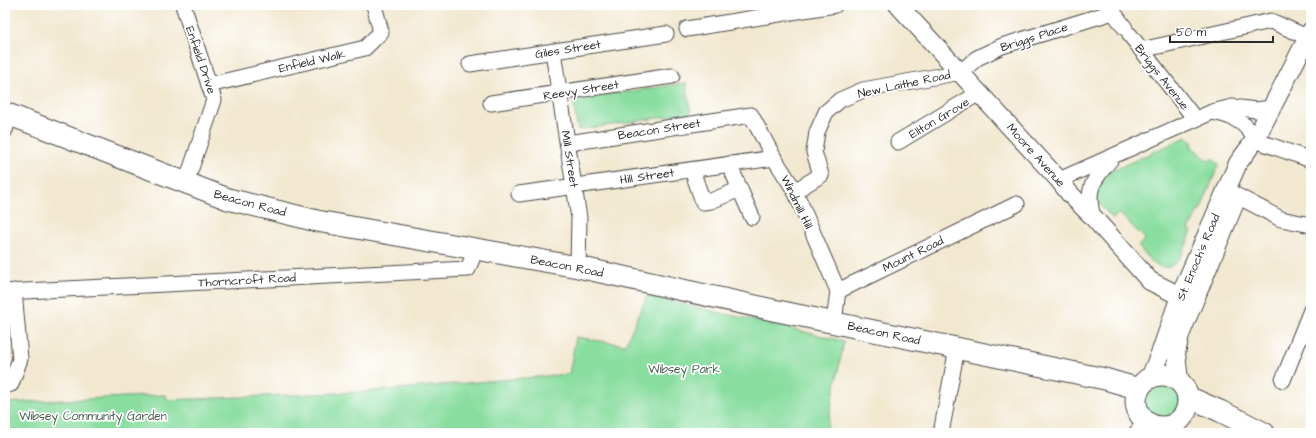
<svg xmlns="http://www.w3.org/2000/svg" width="1316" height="438" font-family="'Architects Daughter',sans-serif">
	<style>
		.green { fill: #88dd9f; stroke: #5a8465 }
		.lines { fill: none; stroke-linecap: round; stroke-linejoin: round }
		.minor-casing { stroke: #494744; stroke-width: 17 }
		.tertiary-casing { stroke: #494744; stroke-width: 20 }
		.secondary-casing { stroke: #494744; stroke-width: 23 }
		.minor { stroke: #fff; stroke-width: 15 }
		.tertiary { stroke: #fff; stroke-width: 18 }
		.secondary { stroke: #fff; stroke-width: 21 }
		.labels { text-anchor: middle; stroke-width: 3.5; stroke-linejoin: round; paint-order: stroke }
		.street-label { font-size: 12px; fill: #2b2b2b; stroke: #fff }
		.park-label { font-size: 12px; fill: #47604e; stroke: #fff }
	</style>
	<rect width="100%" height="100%" fill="#fff"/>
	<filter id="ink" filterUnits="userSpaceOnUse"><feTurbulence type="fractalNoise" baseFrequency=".025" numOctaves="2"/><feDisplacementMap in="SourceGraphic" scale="8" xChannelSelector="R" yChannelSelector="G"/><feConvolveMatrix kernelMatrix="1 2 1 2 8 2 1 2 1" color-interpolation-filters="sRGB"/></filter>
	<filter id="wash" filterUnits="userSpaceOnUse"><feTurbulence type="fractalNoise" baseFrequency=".012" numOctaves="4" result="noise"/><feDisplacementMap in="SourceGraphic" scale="16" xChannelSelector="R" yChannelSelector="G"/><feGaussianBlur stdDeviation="0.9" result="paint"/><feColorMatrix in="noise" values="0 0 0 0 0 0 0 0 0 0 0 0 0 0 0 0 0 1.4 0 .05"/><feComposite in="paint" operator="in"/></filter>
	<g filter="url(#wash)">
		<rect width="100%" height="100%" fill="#f2e8d0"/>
		<g class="green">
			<polygon points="686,83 691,113 578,130 573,100"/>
			<path d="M1186,137L1193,143L1191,146L1209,161L1212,158L1219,164L1200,211H1198L1189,230L1192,231C1185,246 1178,277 1155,264C1149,261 1143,251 1138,246L1145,239L1119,213L1113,219C1109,214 1101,207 1098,201C1093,189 1104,177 1112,171Z"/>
			<polygon points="647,296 844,341 826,433 5,433 5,403 165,395 168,400 363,392 569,374 576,337 625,345"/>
			<path d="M1164,378C1172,381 1179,386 1180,395C1184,430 1132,429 1146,388L1159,379Z"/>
		</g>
	</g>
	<g filter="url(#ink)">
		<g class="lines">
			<defs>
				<g id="minor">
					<polyline points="183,5 214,100 186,183"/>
					<polyline points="1108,5 1125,28"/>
					<polyline points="687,29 835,5"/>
					<polyline points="1130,35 1195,119"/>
					<polyline points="1141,50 1271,21 1307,37"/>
					<polyline points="553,52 579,218 578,267"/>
					<polyline points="470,64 666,34"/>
					<polyline points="209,85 365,48 381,32 374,5"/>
					<polyline points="491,103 672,76"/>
					<path d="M1212,112C1224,114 1240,119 1248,129C1251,132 1253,137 1255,140L1311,160"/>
					<polyline points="5,130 10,115"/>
					<polyline points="898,142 979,93"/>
					<polyline points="568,143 751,115 774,158 795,191 838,291"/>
					<polyline points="729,164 752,217"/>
					<polyline points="692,170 703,202 711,201 740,189"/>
					<polyline points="1059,180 1212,112 1232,107 1256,110 1271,108"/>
					<polyline points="795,191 821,175 814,152 817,132 826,112 840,100 863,90 961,72 977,58 1002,46 1113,12"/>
					<polyline points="1228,191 1281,219 1311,225"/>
					<polyline points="519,194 774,158"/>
					<path d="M1093,217C1085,189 1093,180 1111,159"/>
					<polyline points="5,292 468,269 476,249"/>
					<polyline points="834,322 838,291 1017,204"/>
					<polyline points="1283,380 1311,310"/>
					<polyline points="5,385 11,384 20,359 14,291"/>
					<polyline points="1164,427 1166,433"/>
					<polyline points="941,433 957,348"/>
				</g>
				<g id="tertiary">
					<polyline points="898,5 1059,180 1070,194 1093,217 1150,281 1180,296"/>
					<polyline points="1150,378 1161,351 1180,296 1238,163 1255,140 1311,31"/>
					<polyline points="1179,381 1176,353 1180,335 1236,200"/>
					<polyline points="1138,433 1148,423"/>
				</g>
				<g id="secondary">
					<polyline points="5,113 228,199 317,221 578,267 773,310 1105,379 1139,389"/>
					<circle cx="1162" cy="401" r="26"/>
					<polyline points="1188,397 1220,411 1264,433"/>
				</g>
			</defs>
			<use href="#minor" class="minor-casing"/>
			<use href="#tertiary" class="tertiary-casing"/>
			<use href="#secondary" class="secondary-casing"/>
			<use href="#minor" class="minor"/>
			<use href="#tertiary" class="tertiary"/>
			<use href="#secondary" class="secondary"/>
		</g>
	</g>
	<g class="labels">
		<g class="street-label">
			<text transform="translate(1034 37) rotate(-18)" y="4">Briggs Place</text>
			<text transform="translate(568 49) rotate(-9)" y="4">Giles Street</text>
			<text transform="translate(201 60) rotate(71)" y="4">Enfield Drive</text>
			<text transform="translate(312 61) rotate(-13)" y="4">Enfield Walk</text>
			<text transform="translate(1162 77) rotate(52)" y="4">Briggs Avenue</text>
			<text transform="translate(904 84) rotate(-12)" y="4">New Laithe Road</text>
			<text transform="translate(581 90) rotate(-9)" y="4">Reevy Street</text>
			<text transform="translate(939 118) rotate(-31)" y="4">Ellton Grove</text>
			<text transform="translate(659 129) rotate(-9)" y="4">Beacon Street</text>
			<text transform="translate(1036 155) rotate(48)" y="4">Moore Avenue</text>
			<text transform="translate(570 159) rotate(81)" y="4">Mill Street</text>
			<text transform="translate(647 176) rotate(-8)" y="4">Hill Street</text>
			<text transform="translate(797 202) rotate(64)" y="4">Windmill Hill</text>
			<text transform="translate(250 203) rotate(15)" y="4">Beacon Road</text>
			<text transform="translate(913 254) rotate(-26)" y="4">Mount Road</text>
			<text transform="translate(1198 257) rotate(-67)" y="4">St. Enoch's Road</text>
			<text transform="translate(567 266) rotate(11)" y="4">Beacon Road</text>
			<text transform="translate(247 280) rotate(-3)" y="4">Thorncroft Road</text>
			<text transform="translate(884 333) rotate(12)" y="4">Beacon Road</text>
		</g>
		<g class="park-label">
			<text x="684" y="373">Wibsey Park</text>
			<text x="93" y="420">Wibsey Community Garden</text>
		</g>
	</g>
	<rect width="1316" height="438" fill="none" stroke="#fff" stroke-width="20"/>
	<path d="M1170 36v6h103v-6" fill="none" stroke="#2b2b2b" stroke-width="2"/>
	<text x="1176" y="36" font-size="12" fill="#2b2b2b" stroke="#ffffff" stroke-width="3" paint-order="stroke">50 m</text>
</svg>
